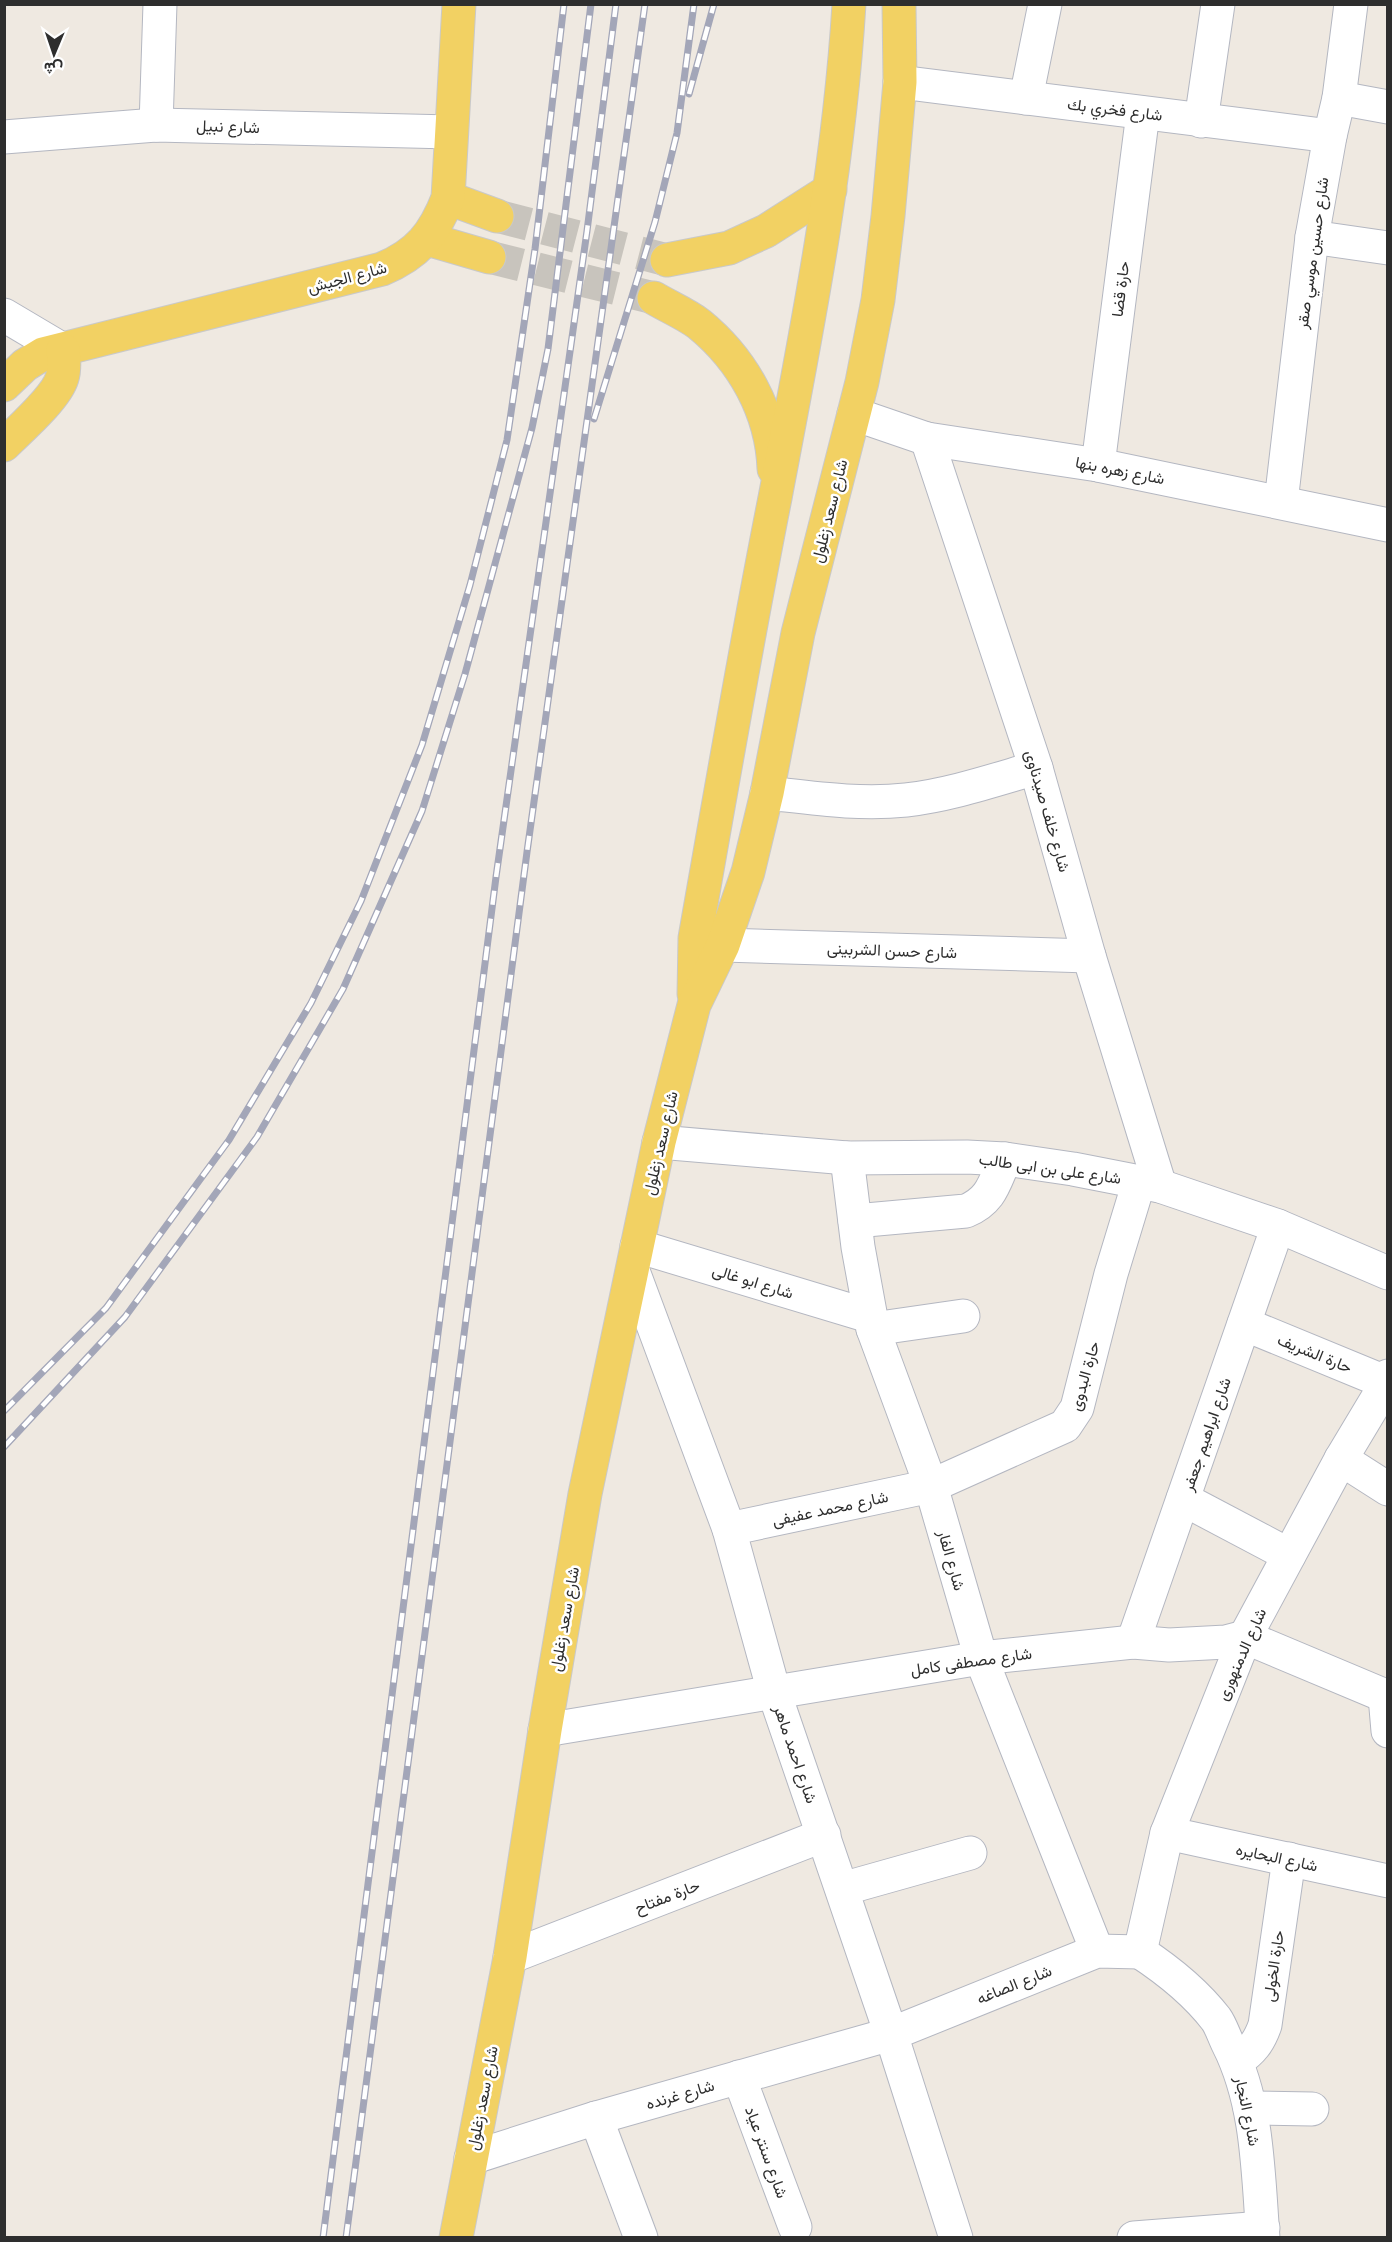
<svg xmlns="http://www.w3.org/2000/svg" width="1392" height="2242" font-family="Montserrat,Vazirmatn,sans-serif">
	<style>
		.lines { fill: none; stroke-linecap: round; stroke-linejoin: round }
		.major-tunnel { stroke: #c8c4bd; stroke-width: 33; stroke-dasharray: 33 16; stroke-linecap: butt }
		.minor-casing { stroke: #b4b7c1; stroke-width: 35 }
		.major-casing { stroke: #c9c9c9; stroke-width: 35 }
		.minor { stroke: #fff; stroke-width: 33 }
		.major { stroke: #f2d163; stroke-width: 33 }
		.rail-casing { stroke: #a3a6b8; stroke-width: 7 }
		.rail { stroke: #fff; stroke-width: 4.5; stroke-dasharray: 14; stroke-linecap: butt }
		.labels { text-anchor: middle; stroke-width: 5; stroke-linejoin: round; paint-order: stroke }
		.street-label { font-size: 16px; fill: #2e2e2e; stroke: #fff }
	</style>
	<rect width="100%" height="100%" fill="#efe9e1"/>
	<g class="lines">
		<g class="major-tunnel">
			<polyline points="497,216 667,260"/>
			<polyline points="489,257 654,298"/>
		</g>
		<defs>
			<g id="minor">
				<polyline points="900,82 1330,136"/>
				<polyline points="1026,98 1045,4"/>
				<polyline points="1339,98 1388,107"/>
				<polyline points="1201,121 1218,4"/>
				<polyline points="156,125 160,4"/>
				<polyline points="4,137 156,125 451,132"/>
				<polyline points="1312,237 1388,248"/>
				<polyline points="4,315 63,350"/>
				<polyline points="854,414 927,439 1098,465 1388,525"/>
				<polyline points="927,439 1036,768 1089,956 1160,1186"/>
				<polyline points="1098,465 1143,113"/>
				<polyline points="1281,502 1312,237 1330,136 1339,98 1351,4"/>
				<path d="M767,793C813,798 859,805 906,800C950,795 994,780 1036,768"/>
				<polyline points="696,938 723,945 1089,956"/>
				<polyline points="659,1142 847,1158 967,1157 1005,1159 1073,1169 1160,1186 1278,1226 1388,1273"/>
				<polyline points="847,1158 858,1247 873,1329 931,1486 981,1658 1097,1951"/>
				<path d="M855,1221L966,1211C992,1200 994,1183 1005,1159"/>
				<polyline points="637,1246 869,1316"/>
				<polyline points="633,1271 729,1529 774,1692 891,2034 956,2238"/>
				<polyline points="1244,1324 1385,1382"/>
				<polyline points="873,1329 963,1316"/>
				<polyline points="1341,1459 1388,1489"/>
				<polyline points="1183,1499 1289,1555"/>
				<polyline points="729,1529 931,1486 1065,1426 1077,1408 1111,1274 1139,1182"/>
				<polyline points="1133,1642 1278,1226"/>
				<polyline points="1385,1696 1388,1731"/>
				<polyline points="545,1730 981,1658 1133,1642 1169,1645 1226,1642 1245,1637 1388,1697"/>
				<polyline points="1167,1833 1388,1881"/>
				<polyline points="842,1889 970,1853"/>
				<polyline points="1140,1952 1167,1833 1245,1637 1341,1459 1377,1399 1388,1376"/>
				<path d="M1140,1952C1169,1971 1195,1992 1216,2019C1221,2026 1224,2036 1228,2044C1258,2103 1258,2172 1263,2238"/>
				<polyline points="510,1957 824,1835"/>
				<path d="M1237,2061C1252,2051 1259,2042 1265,2025L1289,1859"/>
				<polyline points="739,2077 795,2227"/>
				<polyline points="1250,2108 1312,2109"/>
				<polyline points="596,2118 641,2238"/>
				<polyline points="471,2158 596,2118 891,2034 1097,1951 1140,1952"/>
				<polyline points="1134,2238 1263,2228"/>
			</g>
			<g id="major">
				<polyline points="448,198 497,216"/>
				<polyline points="427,239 489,257"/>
				<polyline points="667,260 729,248 766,231 830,190"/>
				<path d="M654,298C669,307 686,314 699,324C743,360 772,412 774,469"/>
				<path d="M4,385L25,365L43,354L382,269C418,254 434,234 448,198L459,4"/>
				<path d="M4,445C20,429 56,398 62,378C65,369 64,359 63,350"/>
				<path d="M694,994L695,938C721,791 746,644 775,498C806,334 839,171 849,4"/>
				<polyline points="456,2238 510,1957 545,1730 585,1494 659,1142 694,1005 723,945 748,872 767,793 798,633 862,382 878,300 888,216 900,82 899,4"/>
			</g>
		</defs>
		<use href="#minor" class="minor-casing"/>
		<use href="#major" class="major-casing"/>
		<use href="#minor" class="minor"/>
		<use href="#major" class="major"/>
		<defs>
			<g id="rail">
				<polyline points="689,94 714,4"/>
				<polyline points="594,419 655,222 677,133 694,4"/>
				<polyline points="4,1411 106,1308 229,1140 311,1003 361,901 422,745 470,585 507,440 535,249 564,4"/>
				<polyline points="4,1447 125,1317 257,1137 343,989 422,811 465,674 532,428 548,349 591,4"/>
				<polyline points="323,2238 496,877 587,231 616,4"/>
				<polyline points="346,2238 527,852 645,4"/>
			</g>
		</defs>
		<use href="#rail" class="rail-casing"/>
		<use href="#rail" class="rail"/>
	</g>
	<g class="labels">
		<g class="street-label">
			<text transform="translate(1115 109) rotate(7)" y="6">شارع فخري بك</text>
			<text transform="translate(228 126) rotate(2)" y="6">شارع نبيل</text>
			<text transform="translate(1312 253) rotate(-82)" y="6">شارع حسين موسي صقر</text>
			<text transform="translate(347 277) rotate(-15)" y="6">شارع الجيش</text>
			<text transform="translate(1120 289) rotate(-83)" y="6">حارة قضا</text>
			<text transform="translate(1120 470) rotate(11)" y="6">شارع زهره بنها</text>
			<text transform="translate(829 511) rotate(-76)" y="6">شارع سعد زغلول</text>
			<text transform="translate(1048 811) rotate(74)" y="6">شارع خلف صيدناوى</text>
			<text transform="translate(892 950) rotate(2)" y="6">شارع حسن الشربينى</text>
			<text transform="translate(660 1143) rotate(-77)" y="6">شارع سعد زغلول</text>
			<text transform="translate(1050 1168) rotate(8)" y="6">شارع على بن ابى طالب</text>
			<text transform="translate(753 1281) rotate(17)" y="6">شارع ابو غالى</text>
			<text transform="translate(1315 1353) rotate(22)" y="6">حارة الشريف</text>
			<text transform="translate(1084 1376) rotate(-74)" y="6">حارة البدوى</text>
			<text transform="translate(1206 1434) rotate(-71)" y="6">شارع ابراهيم جعفر</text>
			<text transform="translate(830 1508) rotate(-12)" y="6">شارع محمد عفيفى</text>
			<text transform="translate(952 1560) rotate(74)" y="6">شارع الفار</text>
			<text transform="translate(564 1619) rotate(-80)" y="6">شارع سعد زغلول</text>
			<text transform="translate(1241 1654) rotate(-66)" y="6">شارع الدمنهورى</text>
			<text transform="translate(971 1661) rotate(-8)" y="6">شارع مصطفى كامل</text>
			<text transform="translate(796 1754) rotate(71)" y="6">شارع احمد ماهر</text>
			<text transform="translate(1277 1857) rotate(12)" y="6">شارع البحايره</text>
			<text transform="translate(667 1896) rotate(-21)" y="6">حارة مفتاح</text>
			<text transform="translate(1273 1966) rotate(-82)" y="6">حارة الخولى</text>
			<text transform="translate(1014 1984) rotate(-22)" y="6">شارع الصاغه</text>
			<text transform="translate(680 2094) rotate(-16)" y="6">شارع غرنده</text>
			<text transform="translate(482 2098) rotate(-79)" y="6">شارع سعد زغلول</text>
			<text transform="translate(1248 2111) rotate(78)" y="6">شارع النجار</text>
			<text transform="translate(767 2152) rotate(70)" y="6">شارع سنتر عياد</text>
		</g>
	</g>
	<rect width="1392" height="2242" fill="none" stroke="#2e2e2e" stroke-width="12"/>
	<g transform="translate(54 54) rotate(182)" stroke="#ffffff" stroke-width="4.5" paint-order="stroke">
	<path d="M0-4.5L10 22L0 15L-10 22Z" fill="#2e2e2e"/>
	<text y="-9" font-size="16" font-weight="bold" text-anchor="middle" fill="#2e2e2e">ش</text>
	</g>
</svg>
